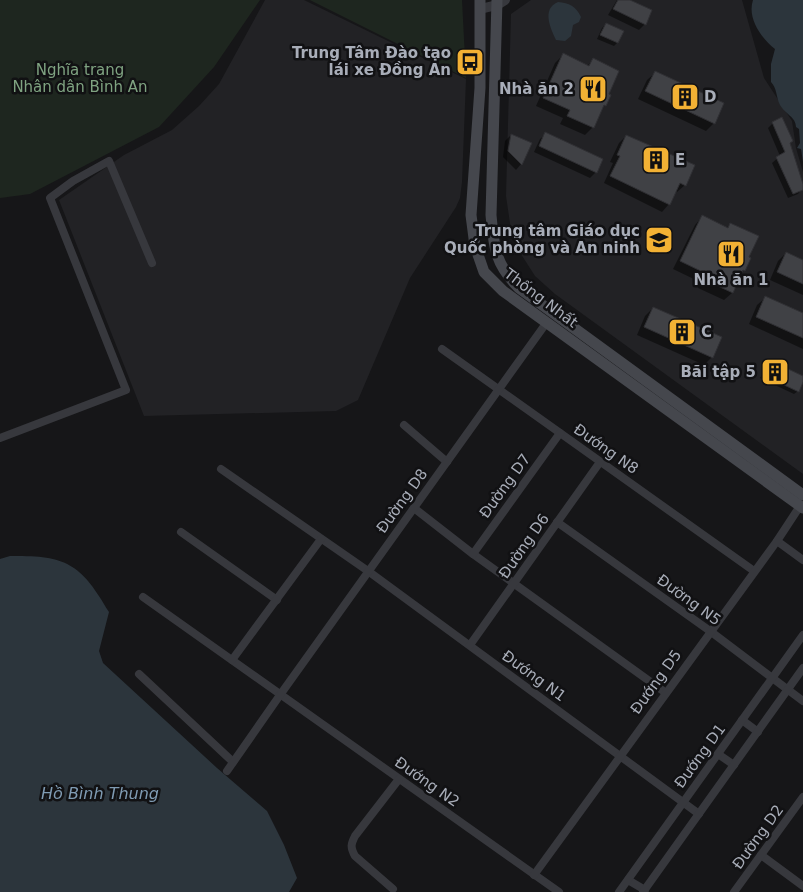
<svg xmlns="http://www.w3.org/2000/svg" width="803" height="892" font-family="'DejaVu Sans',sans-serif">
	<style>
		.built { fill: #222225 }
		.green { fill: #1e261f }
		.water { fill: #2c353c }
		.shadow { fill: #0007 }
		.building { fill: #404145; stroke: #303034 }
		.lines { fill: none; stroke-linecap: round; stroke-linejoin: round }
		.minor { stroke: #37383d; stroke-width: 8 }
		.tertiary { stroke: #37383d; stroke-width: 10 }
		.secondary { stroke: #45474d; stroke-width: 11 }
		.labels { text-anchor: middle; stroke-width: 5; stroke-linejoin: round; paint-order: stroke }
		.poi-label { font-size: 15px; font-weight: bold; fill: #a8adb8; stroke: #111113; text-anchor: end }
		.park-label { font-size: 15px; fill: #7fa381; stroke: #111113 }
		.street-label { font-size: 15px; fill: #a8adb8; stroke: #111113 }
		.water-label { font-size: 16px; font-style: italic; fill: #7f9bb3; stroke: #111113 }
	</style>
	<rect width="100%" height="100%" fill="#161618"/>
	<g class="built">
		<polygon points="265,0 304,0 466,79 462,182 460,198 456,207 410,278 358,400 336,411 144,416 59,200 124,155 172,130 199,106 219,84"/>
		<polygon points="531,0 742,0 764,78 792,121 796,148 803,172 803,474 555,294 535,276 519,251 511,230 506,196 511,14"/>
	</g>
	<g class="green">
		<polygon points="0,0 260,0 214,67 159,127 30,194 0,198"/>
		<polygon points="310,0 462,0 466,78"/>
	</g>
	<g class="water">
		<path d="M753,0H803V162L801,149L797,148L800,143L799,129L796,127C796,117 785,114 780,105C776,97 777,88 771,82V64L775,49C761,38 747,18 753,0Z"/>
		<path d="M558,2C569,3 576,6 581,17L579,22L573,25L571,36L565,41L556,40C551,29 541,9 558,2Z"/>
		<path d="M10,556C67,555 81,564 109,612L99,651L103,663L217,768L267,811L284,845L297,878L289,892H0V559Z"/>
	</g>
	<g class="shadow">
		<polygon points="617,0 627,0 645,24 639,30 608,15"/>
		<polygon points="606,24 622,32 617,43 614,46 597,39 602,28"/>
		<polygon points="563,55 587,66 593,60 605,105 601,109 593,127 585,135 560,124 563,118 536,106 555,63"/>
		<polygon points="655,73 714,123 706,131 638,99 647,80"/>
		<polygon points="773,123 789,144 803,188 798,194 788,198 772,163 780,156 768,128"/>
		<polygon points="546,134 596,172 590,178 534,152 540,139"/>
		<polygon points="511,135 521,164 516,170 503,157 505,141"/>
		<polygon points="626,136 685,185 677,192 675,191 669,204 662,212 604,183 613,163 610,162 619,143"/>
		<polygon points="702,217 726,229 730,224 748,257 744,270 739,276 732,293 724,300 698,288 700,282 673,269 695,225"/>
		<polygon points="786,253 803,261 803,295 770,280 778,261"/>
		<polygon points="765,298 803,314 803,349 749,324 757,305"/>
		<polygon points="653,308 712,357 704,365 637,335 645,316"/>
		<polygon points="770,362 803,377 798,391 794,394 760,378"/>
	</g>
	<g class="building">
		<polygon points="618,0 630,0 652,10 646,25 613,9"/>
		<polygon points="606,23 624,31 618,43 600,35"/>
		<polygon points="563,53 589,66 593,58 619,71 609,94 611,95 606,106 604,105 594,128 567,116 570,110 543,98"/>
		<polygon points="655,71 724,103 715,124 645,91"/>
		<polygon points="782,117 793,141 790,143 803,184 803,190 793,194 776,157 785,152 772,122"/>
		<polygon points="545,132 603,159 597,173 539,146"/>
		<polygon points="511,134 532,143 522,165 508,151"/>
		<polygon points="626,135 695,165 686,186 680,183 670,205 610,176 620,156 617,155"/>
		<polygon points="702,215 728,228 730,223 759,236 749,257 751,258 745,271 743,270 733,293 705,280 707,274 680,261"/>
		<polygon points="786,252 803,260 803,284 777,272"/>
		<polygon points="765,296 803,313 803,338 756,317"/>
		<polygon points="653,307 722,337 713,358 644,327"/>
		<polygon points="769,360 803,376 803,382 799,392 763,375"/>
	</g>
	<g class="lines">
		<g class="minor">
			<polyline points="442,349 754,571"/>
			<polyline points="404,425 447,462"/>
			<polyline points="0,438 126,390 50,198 73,181 109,161 152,263"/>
			<polyline points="221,469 368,571 699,814"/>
			<polyline points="414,508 473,554 666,693"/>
			<polyline points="557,522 710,631 803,701"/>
			<polyline points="181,532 277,600"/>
			<polyline points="777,541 803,560"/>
			<polyline points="473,554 560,433"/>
			<polyline points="143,597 559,892"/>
			<polyline points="470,645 600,462"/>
			<polyline points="232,660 321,539"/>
			<polyline points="139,674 233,762"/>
			<polyline points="742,720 758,732"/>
			<polyline points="718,754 734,765"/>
			<polyline points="227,771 280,695 547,322"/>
			<polyline points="761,855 803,886"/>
			<polyline points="534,875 777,541 800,506"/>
			<polyline points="628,880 645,890"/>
			<path d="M393,889L355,856C350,847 351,844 355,836L399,779"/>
			<polyline points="619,892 803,635"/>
			<polyline points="643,892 803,668"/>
			<polyline points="734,892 803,797"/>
		</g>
		<polyline class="tertiary" points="480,9 497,5 505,0"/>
		<g class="secondary">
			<polyline points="480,0 480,88 471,215 475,246 484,272 503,291 803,508"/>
			<path d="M497,0L491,215C494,248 495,264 519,288L803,495"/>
		</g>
	</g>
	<defs>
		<symbol id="bus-square" viewBox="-11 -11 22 22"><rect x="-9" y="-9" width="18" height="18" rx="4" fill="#f2b134" stroke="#111113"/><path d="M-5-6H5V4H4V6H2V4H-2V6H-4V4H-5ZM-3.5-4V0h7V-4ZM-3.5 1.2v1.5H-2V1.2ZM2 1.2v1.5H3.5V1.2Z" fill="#111"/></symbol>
		<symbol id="restaurant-square" viewBox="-11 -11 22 22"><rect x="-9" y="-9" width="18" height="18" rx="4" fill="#f2b134" stroke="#111113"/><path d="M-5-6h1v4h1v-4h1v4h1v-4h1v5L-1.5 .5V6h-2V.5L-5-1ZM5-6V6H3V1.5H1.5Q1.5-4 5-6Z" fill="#111"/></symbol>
		<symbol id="building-square" viewBox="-11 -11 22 22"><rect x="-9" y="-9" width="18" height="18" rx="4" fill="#f2b134" stroke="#111113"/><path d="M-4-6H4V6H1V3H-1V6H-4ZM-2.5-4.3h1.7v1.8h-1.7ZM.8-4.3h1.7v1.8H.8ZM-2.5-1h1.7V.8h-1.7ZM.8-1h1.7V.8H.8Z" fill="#111"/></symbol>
		<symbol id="school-square" viewBox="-11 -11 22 22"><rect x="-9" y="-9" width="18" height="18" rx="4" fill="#f2b134" stroke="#111113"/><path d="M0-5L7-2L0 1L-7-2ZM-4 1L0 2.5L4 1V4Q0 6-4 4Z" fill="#111"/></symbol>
	</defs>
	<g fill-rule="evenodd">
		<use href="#bus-square" x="454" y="46" width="32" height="32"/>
		<use href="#restaurant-square" x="577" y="73" width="32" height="32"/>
		<use href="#building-square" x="669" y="81" width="32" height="32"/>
		<use href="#building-square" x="640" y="144" width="32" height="32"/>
		<use href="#school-square" x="643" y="224" width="32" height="32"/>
		<use href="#restaurant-square" x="715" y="238" width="32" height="32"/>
		<use href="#building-square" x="666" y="316" width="32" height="32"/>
		<use href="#building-square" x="759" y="356" width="32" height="32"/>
	</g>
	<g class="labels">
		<g class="poi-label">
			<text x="451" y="58">Trung Tâm Đào tạo<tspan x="451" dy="17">lái xe Đồng An</tspan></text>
			<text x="574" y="94">Nhà ăn 2</text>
			<text x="704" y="102" text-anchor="start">D</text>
			<text x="675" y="165" text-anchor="start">E</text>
			<text x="640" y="236">Trung tâm Giáo dục<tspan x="640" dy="17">Quốc phòng và An ninh</tspan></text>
			<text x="731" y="285" text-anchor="middle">Nhà ăn 1</text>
			<text x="701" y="337" text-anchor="start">C</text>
			<text x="756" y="377">Bãi tập 5</text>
		</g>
		<g class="park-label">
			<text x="80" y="75">Nghĩa trang<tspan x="80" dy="17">Nhân dân Bình An</tspan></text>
		</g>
		<g class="street-label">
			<text transform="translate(541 298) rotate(37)" y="5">Thống Nhất</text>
			<text transform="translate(606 449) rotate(35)" y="5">Đướng N8</text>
			<text transform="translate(505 486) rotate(-54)" y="5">Đường D7</text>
			<text transform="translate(402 501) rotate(-54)" y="5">Đường D8</text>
			<text transform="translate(524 546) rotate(-55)" y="5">Đường D6</text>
			<text transform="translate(689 600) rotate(36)" y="5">Đường N5</text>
			<text transform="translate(534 676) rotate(36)" y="5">Đướng N1</text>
			<text transform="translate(656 682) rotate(-54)" y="5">Đướng D5</text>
			<text transform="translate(700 756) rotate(-54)" y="5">Đướng D1</text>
			<text transform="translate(427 782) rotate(35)" y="5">Đướng N2</text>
			<text transform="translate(758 837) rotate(-54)" y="5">Đường D2</text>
		</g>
		<g class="water-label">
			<text x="100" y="799">Hồ Bình Thung</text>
		</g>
	</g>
</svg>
